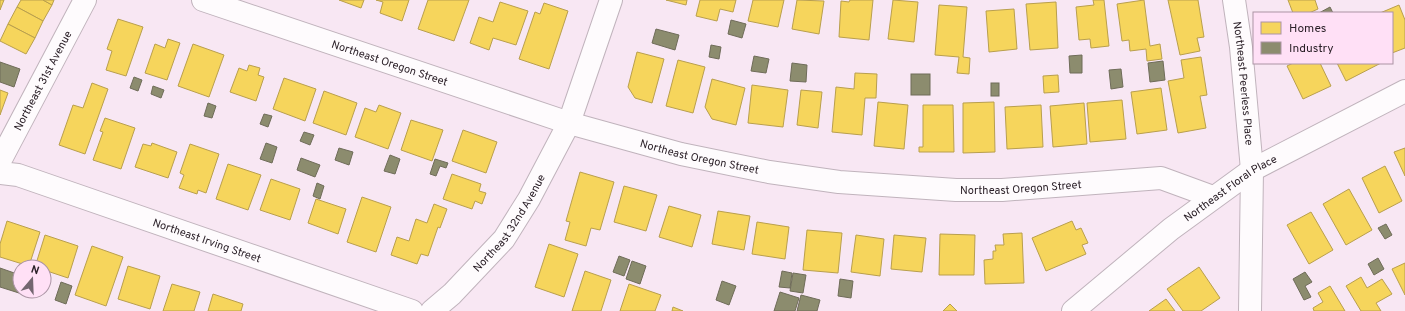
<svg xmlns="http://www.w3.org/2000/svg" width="1405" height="311" font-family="Overpass,sans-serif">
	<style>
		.homes { fill: #f6d55c; stroke: #b99f4d }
		.industry { fill: #8c8c6e; stroke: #6f6c59 }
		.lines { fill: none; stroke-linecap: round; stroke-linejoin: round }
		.minor-casing { stroke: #c0b3bc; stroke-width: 24 }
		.minor { stroke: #fefbfd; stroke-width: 22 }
		.labels { text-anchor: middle; stroke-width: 4; stroke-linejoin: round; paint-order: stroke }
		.street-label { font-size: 11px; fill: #2c2129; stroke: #ffe0f6 }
	</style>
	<rect width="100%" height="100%" fill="#f8e7f3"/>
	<g class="homes">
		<polygon points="0,0 4,0 0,10"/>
		<polygon points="21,0 43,0 52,5 43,21 17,7"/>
		<polygon points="43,0 54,0 52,5"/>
		<polygon points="339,0 364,0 361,8"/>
		<polygon points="376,0 409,0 402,21 380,13 383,2"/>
		<polygon points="428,0 469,0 454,41 418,29"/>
		<polygon points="666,0 687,0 686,5"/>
		<polygon points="700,0 736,0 733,12 720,9 717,21 696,16"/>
		<polygon points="753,0 784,0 778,27 748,21"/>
		<polygon points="797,0 824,1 819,34 792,29"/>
		<polygon points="850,0 873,0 869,40 839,37 841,1 849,2"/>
		<polygon points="893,0 918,2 914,42 888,39"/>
		<polygon points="1093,0 1104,0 1109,46 1091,48 1090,39 1079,40 1076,7 1094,5"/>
		<polygon points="1144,0 1150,46 1160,44 1162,59 1147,61 1146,49 1130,51 1129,40 1122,41 1117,4"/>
		<polygon points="1168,0 1198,0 1204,37 1197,38 1200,51 1180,55"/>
		<polygon points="1288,0 1315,0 1318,9 1309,13 1293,13"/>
		<polygon points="500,2 528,11 516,45 493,38 489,50 470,43 479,17 493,22"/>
		<polygon points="1056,2 1058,48 1030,50 1026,4"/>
		<polygon points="544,3 568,11 549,69 519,59 535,12 540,14"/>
		<polygon points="939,5 967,7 963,57 970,58 969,74 957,73 959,57 935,55"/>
		<polygon points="1399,5 1405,20 1405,48 1392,53 1392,13 1380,13"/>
		<polygon points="17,7 43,21 35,38 8,24"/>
		<polygon points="1014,9 1017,49 989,52 986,11"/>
		<polygon points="118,19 143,27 126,76 106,70 112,51 107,49"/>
		<polygon points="8,24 35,38 26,54 0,41"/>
		<polygon points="168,39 180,43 167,80 145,73 155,44 165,48"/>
		<polygon points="193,44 224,55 209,97 178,86"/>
		<polygon points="637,52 664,59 652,103 635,98 628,87"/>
		<polygon points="1201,57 1207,95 1200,96 1206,128 1178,133 1168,81 1184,78 1181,60"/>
		<polygon points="678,60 705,67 693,113 666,106"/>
		<polygon points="1293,63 1320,63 1331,86 1303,99 1287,66"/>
		<polygon points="1337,63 1381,63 1346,81"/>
		<polygon points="249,65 260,68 258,75 264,77 256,101 230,92 239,68 247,71"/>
		<polygon points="855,73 877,74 876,98 865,98 862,135 832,132 836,87 854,89"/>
		<polygon points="1058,75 1059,92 1044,93 1043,76"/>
		<polygon points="284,78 316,89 305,121 273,109"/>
		<polygon points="712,79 745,88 736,125 712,119 705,107"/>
		<polygon points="92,83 108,89 85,154 59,145 73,105 83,108"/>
		<polygon points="752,85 788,90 783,127 748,123"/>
		<polygon points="1161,88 1167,130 1137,134 1131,92"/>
		<polygon points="0,90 8,93 0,115"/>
		<polygon points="801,90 822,92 818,128 797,125"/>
		<polygon points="324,91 357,103 346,135 313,123"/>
		<polygon points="1122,100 1126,139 1090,142 1087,103"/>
		<polygon points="878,102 908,105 904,149 874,146"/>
		<polygon points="994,102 995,152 963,153 963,103"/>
		<polygon points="1084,103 1087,144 1053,147 1050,106"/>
		<polygon points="379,105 401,113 388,149 355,137 365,108 376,112"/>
		<polygon points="923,105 953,105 954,152 919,152 919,147 923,147"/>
		<polygon points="1041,105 1043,147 1007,149 1005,107"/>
		<polygon points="105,118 135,128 121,169 93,160 103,132 100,131"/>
		<polygon points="411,120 443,130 432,161 401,150"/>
		<polygon points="463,130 497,142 486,173 452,161"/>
		<polygon points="152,143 177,152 168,178 135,167 143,144 151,146"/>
		<polygon points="190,144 219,154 206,193 198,190 197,194 179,188 184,175 180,173"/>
		<polygon points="1405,148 1405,176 1394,152"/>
		<polygon points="228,164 261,175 248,210 216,199"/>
		<polygon points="1385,166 1402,201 1379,213 1362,178"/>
		<polygon points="580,172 614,182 600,230 591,228 586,246 565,240 570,222 566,221"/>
		<polygon points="452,174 481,184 479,191 486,193 482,204 475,201 472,209 443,199"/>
		<polygon points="271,179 300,189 290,220 260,210"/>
		<polygon points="624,186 657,195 646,231 614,222"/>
		<polygon points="1349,189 1372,230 1346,245 1323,204"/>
		<polygon points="362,197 391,207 376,252 347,242"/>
		<polygon points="316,199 346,209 338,234 308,223"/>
		<polygon points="434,204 447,209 440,228 438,227 428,256 421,254 417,264 391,255 397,237 409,241 416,219 427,223"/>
		<polygon points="669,206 701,215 692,247 659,237"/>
		<polygon points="718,211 750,216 744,250 712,244"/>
		<polygon points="1311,212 1333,250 1309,264 1287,225"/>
		<polygon points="7,221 40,232 29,266 0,257 0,244"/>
		<polygon points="1072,221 1076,230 1081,228 1088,243 1082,245 1086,254 1046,271 1032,238"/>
		<polygon points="757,222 789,227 785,259 752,254"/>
		<polygon points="807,230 842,233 838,273 803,270"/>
		<polygon points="1022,233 1024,283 985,284 984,260 993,259 993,251 996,251 995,245 1004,245 1003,234"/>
		<polygon points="940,234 975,235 974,275 939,275"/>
		<polygon points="45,235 78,246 68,278 44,270 44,267 35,267"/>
		<polygon points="856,235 884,239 880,276 851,272"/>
		<polygon points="894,235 926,238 922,272 891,269"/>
		<polygon points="549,244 578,254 564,297 535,287"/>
		<polygon points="92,246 123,257 106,306 75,295"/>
		<polygon points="1405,263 1405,295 1392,269"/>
		<polygon points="128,266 160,276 150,309 118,299"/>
		<polygon points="1199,267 1220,298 1201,311 1183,311 1167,289"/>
		<polygon points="585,271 611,280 601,311 572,311"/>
		<polygon points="1361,277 1367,288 1382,279 1392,294 1376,303 1381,311 1361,311 1346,286"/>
		<polygon points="172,284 200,292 194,311 163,311"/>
		<polygon points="629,284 661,295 655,311 620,311"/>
		<polygon points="1330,286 1345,311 1314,311 1313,308 1323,302 1318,293"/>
		<polygon points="213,294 243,304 241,311 208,311"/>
		<polygon points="1166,299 1175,311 1149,311"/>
		<polygon points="950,304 957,311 943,311"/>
		<polygon points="673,307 683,311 672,311"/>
	</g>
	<g class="industry">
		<polygon points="1330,7 1333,13 1319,13"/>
		<polygon points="731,20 746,24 742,38 728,34"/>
		<polygon points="656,29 679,35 675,50 652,43"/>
		<polygon points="711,45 721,47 719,59 709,57"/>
		<polygon points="1082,55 1082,73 1070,73 1069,56"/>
		<polygon points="754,56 769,59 766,73 751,71"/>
		<polygon points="1163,61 1165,80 1150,82 1148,63"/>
		<polygon points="0,62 20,69 14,87 0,82"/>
		<polygon points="792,63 807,65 806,82 790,81"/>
		<polygon points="1121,69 1123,87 1111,89 1109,70"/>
		<rect x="911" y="74" width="19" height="21"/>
		<polygon points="134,77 142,80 138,91 130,88"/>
		<rect x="991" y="83" width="8" height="13"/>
		<polygon points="153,86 164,90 161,98 151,94"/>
		<polygon points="208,103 216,106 212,118 204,116"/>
		<polygon points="264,114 272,116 268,127 260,124"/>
		<polygon points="304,132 314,135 310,145 300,141"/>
		<polygon points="266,143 277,147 272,163 260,159"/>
		<polygon points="339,148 353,152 349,165 335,160"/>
		<polygon points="390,155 400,159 395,174 384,171"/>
		<polygon points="301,158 320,165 315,177 297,170"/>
		<polygon points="435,159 448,163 446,168 440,166 436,176 430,174"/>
		<polygon points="317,183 324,186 320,199 313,196"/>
		<polygon points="1386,224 1392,235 1385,239 1378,228"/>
		<polygon points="619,256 630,260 624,276 613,272"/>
		<polygon points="1378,258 1384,269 1374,275 1368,264"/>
		<polygon points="632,261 646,266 640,284 626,279"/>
		<polygon points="0,268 20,275 19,293 0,287"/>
		<polygon points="782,271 792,273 790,288 779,287"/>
		<polygon points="1305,272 1312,282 1305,286 1311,297 1304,300 1293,279"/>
		<polygon points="793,273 806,275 803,293 790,291"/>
		<polygon points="840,279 853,281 851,298 838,296"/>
		<polygon points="722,281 736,286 729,305 716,300"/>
		<polygon points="61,282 72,286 66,304 55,300"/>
		<polygon points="780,292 799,298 795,311 774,311"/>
		<polygon points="801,295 820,300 817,311 797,311"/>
	</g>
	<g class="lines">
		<defs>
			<g id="minor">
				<path id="s1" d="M203,0L569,123L681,154L769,172L839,182L956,190H1002L1161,178L1213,197"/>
				<path id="s2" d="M1234,0L1241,47L1252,170L1250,311"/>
				<path id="s3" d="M0,161L85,0"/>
				<path id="s4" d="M0,173L18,175L412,311"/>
				<path id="s5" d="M432,311L452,294L504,239L529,199L569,123L611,0"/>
				<path id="s6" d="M1073,311L1171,229L1252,170L1405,91"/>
			</g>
		</defs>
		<use href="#minor" class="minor-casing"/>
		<use href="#minor" class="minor"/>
	</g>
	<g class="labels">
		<g class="street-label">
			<text dy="4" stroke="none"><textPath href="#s1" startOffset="197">Northeast Oregon Street</textPath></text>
			<text dy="4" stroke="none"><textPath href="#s3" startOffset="91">Northeast 31st Avenue</textPath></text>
			<text dy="4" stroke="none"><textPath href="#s2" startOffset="84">Northeast Peerless Place</textPath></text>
			<text dy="4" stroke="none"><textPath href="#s1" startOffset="521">Northeast Oregon Street</textPath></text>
			<text dy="4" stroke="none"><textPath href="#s1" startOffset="845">Northeast Oregon Street</textPath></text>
			<text dy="4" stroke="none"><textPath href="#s6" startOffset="200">Northeast Floral Place</textPath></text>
			<text dy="4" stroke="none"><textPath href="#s5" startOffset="118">Northeast 32nd Avenue</textPath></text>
			<text dy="4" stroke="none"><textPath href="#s4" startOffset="218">Northeast Irving Street</textPath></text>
		</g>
	</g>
	<rect x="1253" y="12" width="140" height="52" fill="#ffe0f6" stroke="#ab94a4"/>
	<rect x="1261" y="22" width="20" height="12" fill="#f6d55c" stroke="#ab94a4"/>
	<text x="1289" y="32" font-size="12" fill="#2c2129">Homes</text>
	<rect x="1261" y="42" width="20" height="12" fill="#8c8c6e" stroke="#ab94a4"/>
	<text x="1289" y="52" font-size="12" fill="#2c2129">Industry</text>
	<g transform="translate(32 279) rotate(19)"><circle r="19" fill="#ffe0f6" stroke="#ab94a4"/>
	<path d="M0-3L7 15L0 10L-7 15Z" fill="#736670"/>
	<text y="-6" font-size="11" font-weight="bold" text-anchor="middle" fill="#2c2129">N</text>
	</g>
</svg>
